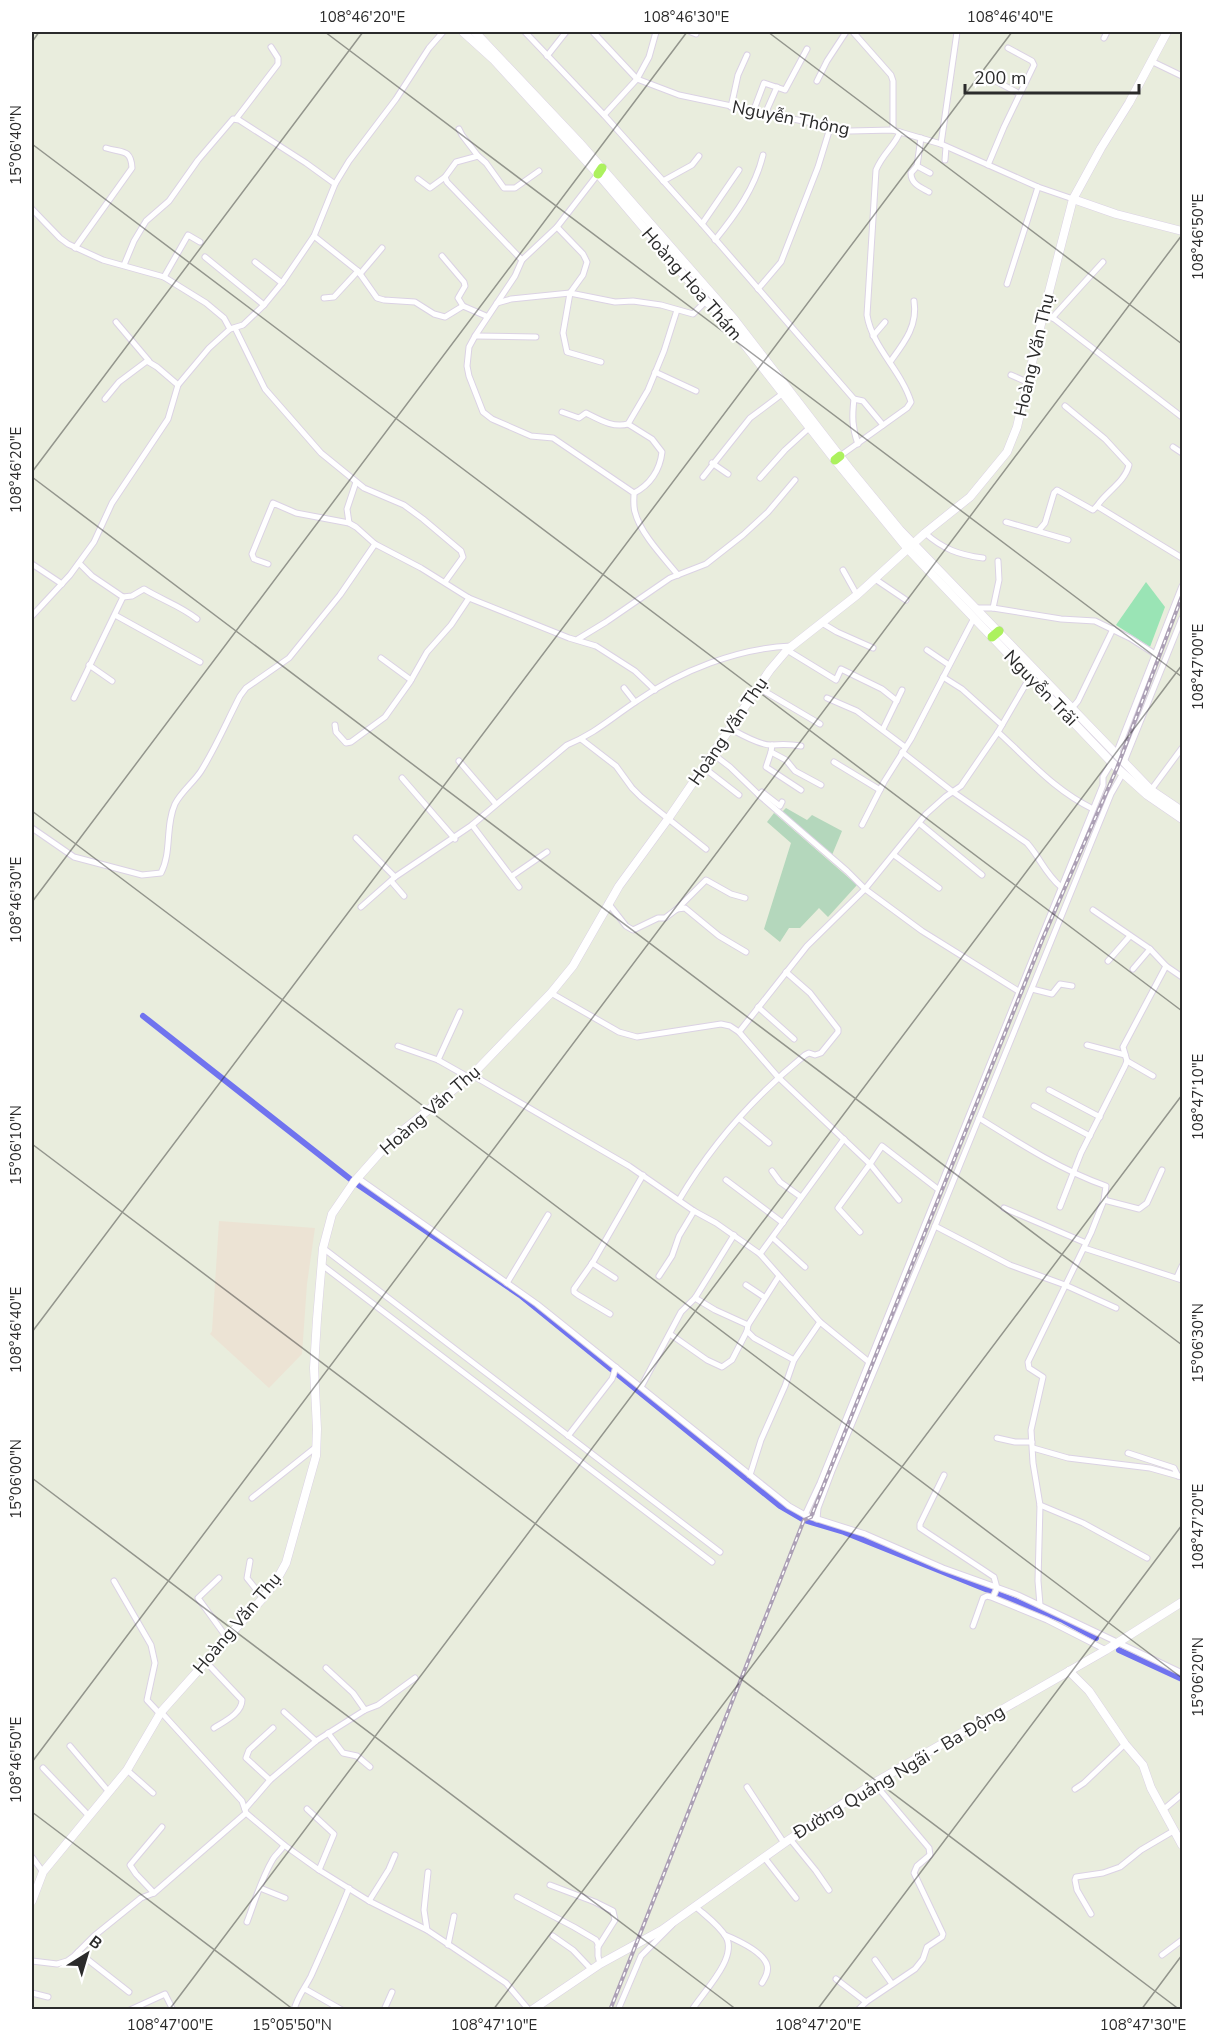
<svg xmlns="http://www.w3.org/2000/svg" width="1214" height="2041" font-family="'Nunito Sans',sans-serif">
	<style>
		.medical { fill: #ece3d4 }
		.green { fill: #9ae4b5 }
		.cemetery { fill: #b4d7bc }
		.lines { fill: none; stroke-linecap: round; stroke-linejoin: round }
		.canal { stroke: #7073ef; stroke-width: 6 }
		.street-casing { stroke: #dbd2e4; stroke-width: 7 }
		.secondary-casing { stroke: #dbd2e4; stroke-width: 9 }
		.primary-casing { stroke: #d0d0d0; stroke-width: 10 }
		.street { stroke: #fff; stroke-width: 5 }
		.secondary { stroke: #fff; stroke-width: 8 }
		.primary { stroke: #acf15e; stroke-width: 9 }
		.rail-casing { stroke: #aca0b5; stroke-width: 4 }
		.rail { stroke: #fff; stroke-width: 1.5; stroke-dasharray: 4.5; stroke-linecap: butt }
		.ticks { fill: none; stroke: #2b2b2b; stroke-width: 1.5; stroke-opacity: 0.45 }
		.labels { text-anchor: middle; stroke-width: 4.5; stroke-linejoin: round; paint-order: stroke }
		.street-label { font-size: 18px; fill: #2b2b2b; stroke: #fff }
		.neatline { fill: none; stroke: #2b2b2b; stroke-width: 2 }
		.ticks-label { font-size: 15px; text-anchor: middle; fill: #2b2b2b }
	</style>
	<rect width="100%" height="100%" fill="#e9eddd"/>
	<polygon class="medical" points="219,1221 315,1228 307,1284 302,1354 269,1388 210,1334 212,1331"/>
	<polygon class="green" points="1146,582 1165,607 1150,647 1116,625"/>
	<g class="cemetery">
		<polygon points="786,808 807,820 812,815 842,831 832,855 782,812"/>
		<polygon points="774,813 857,885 828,917 819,908 800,928 789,928 780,942 764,929 791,843 767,822"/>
	</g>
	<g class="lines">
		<g class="canal">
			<polyline points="143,1016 354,1182 520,1295 780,1506 804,1520 844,1532 1063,1620 1096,1638"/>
			<polyline points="1119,1650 1182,1679"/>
		</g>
		<defs>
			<g id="street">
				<polyline points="525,32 604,115 702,224 854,399 863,401 883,425"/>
				<polyline points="593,32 637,79 679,95 850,131 893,130 941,144 1038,187 1073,199"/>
				<polyline points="691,32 696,34"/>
				<polyline points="853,32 891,75 893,81 893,130"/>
				<polyline points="1104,38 1107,32"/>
				<polyline points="547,56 566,32"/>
				<polyline points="1151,61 1182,76"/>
				<polyline points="992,79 1020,94"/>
				<polyline points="817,81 827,61 846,32"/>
				<polyline points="731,107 738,75 747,55"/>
				<polyline points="753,112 764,83 785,90 807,49"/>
				<polyline points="765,114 777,87"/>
				<polyline points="604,115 637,79 649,57 656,32"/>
				<polyline points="236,119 278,64 278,58 271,47"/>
				<polyline points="459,129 462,135 478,156"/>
				<path d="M921,138L917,166L911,173C911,184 920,187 929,192"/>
				<polyline points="941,144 957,32"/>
				<polyline points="945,160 946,147"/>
				<polyline points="988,165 1004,127 1034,65 1032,61 1008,48"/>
				<polyline points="917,166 930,173"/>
				<path d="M598,174L557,227L522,260L515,276L475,336L469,347L467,366L469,376L483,412L492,419L531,436L553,438L634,493C634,499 633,506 635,512C640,533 664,558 678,575"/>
				<polyline points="418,179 430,188 445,177"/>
				<polyline points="663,181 692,165 699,156"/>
				<polyline points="32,209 60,238 68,244 103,260 164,277 206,303 224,318 230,329"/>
				<polyline points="702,224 739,170"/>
				<polyline points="557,227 583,254 587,262 583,275 570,293 563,333 567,352 601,362"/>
				<polyline points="314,236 358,271 377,298 384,300 415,302 434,314 445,317 463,306 486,316"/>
				<path d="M715,240C736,214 755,188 763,155"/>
				<path d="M75,248L132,168C131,148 121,153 106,148"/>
				<polyline points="442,256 464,282 465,286 458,298 463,306"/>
				<polyline points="205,257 264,305"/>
				<polyline points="522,260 447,182 445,177 456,162 478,156 486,163 504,188 515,188 539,171"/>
				<polyline points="255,262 282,283"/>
				<polyline points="124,265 134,241 146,221 169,201 198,160 233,119 239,120 306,163 335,184"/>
				<polyline points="360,274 382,248"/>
				<polyline points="164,277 188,235 200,242"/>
				<polyline points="1007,284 1038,187"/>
				<polyline points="758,289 781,262 818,167 830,128"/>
				<polyline points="324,298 334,297 358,271"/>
				<polyline points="497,303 511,299 570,293 615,302 633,301 661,305 693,314 706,301"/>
				<polyline points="1044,311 1182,417"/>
				<polyline points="1052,318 1103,262"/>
				<polyline points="116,322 149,361"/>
				<polyline points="235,328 265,389 321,453 364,488 404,505 423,519 461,551 463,557 445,582"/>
				<polyline points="475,336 536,337"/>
				<polyline points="873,336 885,322"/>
				<path d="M890,362C904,343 918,326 914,301"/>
				<polyline points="655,372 696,391"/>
				<polyline points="1011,375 1027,382"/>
				<polyline points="105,399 119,382 147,361 157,367 178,385"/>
				<path d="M854,399C852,416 852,428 858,444"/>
				<path d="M1065,406L1105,439L1129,465C1125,482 1106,492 1097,506L1182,558"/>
				<path d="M562,412L579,418L586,413C600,420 613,428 628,424L648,390L664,351L677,310"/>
				<path d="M628,424L652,439L662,452C660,470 650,485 634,493"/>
				<polyline points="1173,447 1182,453"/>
				<path d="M840,456L907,408L911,402C901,370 872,347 867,315L876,170C883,153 894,147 900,132"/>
				<polyline points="712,463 728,474"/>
				<polyline points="703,477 750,418 782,394"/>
				<polyline points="760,478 785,450 809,428"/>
				<polyline points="1006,522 1068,540"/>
				<polyline points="349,523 347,509 356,482"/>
				<polyline points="1039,530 1045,523 1054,493 1057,490 1091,509 1093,510 1097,506"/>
				<path d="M925,533C943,549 959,555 983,558"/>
				<polyline points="32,564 62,584"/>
				<polyline points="268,564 254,559 252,554 273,503 296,513 349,523 356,527 375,544 421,568 469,598 569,638 596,646 635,671 655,690"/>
				<polyline points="843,570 857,595"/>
				<polyline points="875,579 906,600"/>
				<path d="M123,597L132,596L144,589C162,600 181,606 197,619"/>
				<polyline points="977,608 993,608 1061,619 1095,621 1130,638 1155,654"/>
				<polyline points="993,608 999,580 998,561"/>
				<polyline points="115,615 200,662"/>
				<polyline points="32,616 70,575 94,542 112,503 168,419 178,385 209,348 230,329 243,325 264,305 282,283 314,236 335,184 349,161 396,99 429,48 443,32"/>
				<polyline points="822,623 837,632 873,648"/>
				<polyline points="578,639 606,622 670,578 706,564 743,535 768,512 795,480"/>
				<polyline points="787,650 836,680 841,669 882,689 897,701"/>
				<polyline points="927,650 949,665"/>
				<polyline points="381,658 411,680"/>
				<polyline points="89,665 112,681"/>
				<polyline points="943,677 962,689 1002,725"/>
				<polyline points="624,688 635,702"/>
				<polyline points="759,688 820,724"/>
				<polyline points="74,698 123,597 92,576 79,563"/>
				<polyline points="827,698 857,711 905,747"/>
				<polyline points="1072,708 1078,701 1113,629"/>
				<polyline points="335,725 336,732 346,743 351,742 385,717 410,682 427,652 451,625 469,598"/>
				<path d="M731,729C740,734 761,746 772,745C783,744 790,744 801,746"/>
				<polyline points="883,729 902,690"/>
				<path d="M998,732C1030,761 1054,790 1093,809"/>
				<polyline points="581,739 616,766 632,788 641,797 706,849"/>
				<polyline points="772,745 771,752 786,760 795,771 821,785"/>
				<polyline points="771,752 766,767 801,790"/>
				<path d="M902,752L953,792L1027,843C1041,859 1044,872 1061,887"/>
				<polyline points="713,754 730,767 759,795 847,871 865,889 922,931 1020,992"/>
				<polyline points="1116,754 1182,586"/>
				<polyline points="459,761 496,804"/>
				<polyline points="834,762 880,790"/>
				<polyline points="1124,762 1182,618"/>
				<polyline points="703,767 739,795"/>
				<polyline points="402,778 455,839"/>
				<polyline points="1151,790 1182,748"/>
				<polyline points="759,795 762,792 780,806 782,802"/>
				<polyline points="919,823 982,875"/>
				<polyline points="472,825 519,887"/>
				<polyline points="862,825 884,782 911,739 974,618"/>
				<path d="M32,828L74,857L142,875L161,873C172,852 165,826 175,804C181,792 194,782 201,771C216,747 227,721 240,696L246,688L289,658L340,595L375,544"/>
				<polyline points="356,838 395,877"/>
				<polyline points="894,855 939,888"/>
				<polyline points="512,876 547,852"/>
				<polyline points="391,881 404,896"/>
				<polyline points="608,903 626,926 633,930 658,918 665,918 677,909 685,908 719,936 746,952"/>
				<path d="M361,907L395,877L472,825L567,745C596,733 611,718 637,701C680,671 738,648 791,646"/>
				<polyline points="677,909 706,880 731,894 745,898"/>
				<polyline points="1093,910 1150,949 1166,966 1182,977"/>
				<polyline points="1108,961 1130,936"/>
				<polyline points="1133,969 1150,949"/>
				<polyline points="1032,989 1052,994 1060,984 1072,986"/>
				<polyline points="551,993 619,1032 637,1037 721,1024 730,1026 739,1032"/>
				<polyline points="758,1007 794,1039"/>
				<polyline points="1087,1045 1125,1055"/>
				<polyline points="398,1046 438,1060 468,1077"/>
				<polyline points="438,1060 460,1012"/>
				<polyline points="1127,1061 1153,1076"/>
				<polyline points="472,1075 629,1166 694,1211 716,1223 760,1254 820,1322 869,1362"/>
				<polyline points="1049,1090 1100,1117"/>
				<polyline points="1034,1106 1090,1136"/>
				<path d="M979,1118C1019,1143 1061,1170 1106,1186L1104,1200L1091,1233L1028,1362L1029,1368L1043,1377L1031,1430L1033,1463L1040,1505L1038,1581L1040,1605"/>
				<polyline points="740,1119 769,1143"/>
				<polyline points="772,1171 780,1182 801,1197"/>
				<polyline points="358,1178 537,1304 789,1506 805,1515 865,1534 943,1568 1018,1595 1182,1673"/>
				<polyline points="726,1180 783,1223"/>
				<path d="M679,1200C711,1145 756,1095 805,1055L809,1053L815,1055L821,1053L838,1032V1029L810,993L786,972"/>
				<polyline points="899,1200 870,1164 882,1146 939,1190"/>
				<polyline points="1104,1200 1139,1209 1147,1203 1162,1170"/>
				<polyline points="1060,1207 1081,1153 1125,1066 1127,1061 1123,1047 1166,966"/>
				<polyline points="1004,1208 1086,1243"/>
				<polyline points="935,1226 1010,1265 1065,1285 1116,1308"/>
				<polyline points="860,1232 838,1208 870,1164 778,1077 739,1032 807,946 865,889 926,814 945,797 961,786 998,732 1030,677"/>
				<polyline points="773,1238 805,1267"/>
				<polyline points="323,1248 720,1552"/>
				<polyline points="1084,1248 1182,1280"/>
				<polyline points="760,1254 844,1139"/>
				<polyline points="592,1263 615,1278"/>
				<polyline points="322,1265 712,1562"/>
				<polyline points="659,1276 672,1256 679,1236 694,1211"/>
				<polyline points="779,1276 748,1325 747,1331 754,1338 794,1360"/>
				<polyline points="1177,1277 1182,1266"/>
				<polyline points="507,1283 548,1215"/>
				<polyline points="746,1285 764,1297"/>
				<polyline points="695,1298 715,1310 748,1325"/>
				<polyline points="610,1314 578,1295 574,1292 574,1289 593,1262 643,1175"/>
				<polyline points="670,1334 707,1360 722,1367 732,1360 747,1331"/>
				<polyline points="641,1387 681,1312 695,1298 734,1235"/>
				<polyline points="568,1436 612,1379 616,1367"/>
				<polyline points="997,1438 1015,1442 1032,1442"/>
				<polyline points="1033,1448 1068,1458 1150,1468 1182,1477"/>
				<polyline points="1128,1453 1174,1468 1178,1476"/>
				<polyline points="750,1475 761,1440 785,1386 794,1360 820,1322"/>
				<polyline points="944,1475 920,1524 920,1528 994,1577 997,1588 993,1597"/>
				<polyline points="252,1498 316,1447"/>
				<polyline points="1040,1505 1083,1523 1147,1558"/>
				<polyline points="805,1515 820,1483 1103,785 1103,777 1112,762"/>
				<polyline points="817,1519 818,1508 832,1471 935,1226 1111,794 1123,773"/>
				<polyline points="250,1561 247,1578 263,1598"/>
				<polyline points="219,1578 198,1598 227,1638"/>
				<polyline points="114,1581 151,1645 155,1663 147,1700 160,1714"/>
				<polyline points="973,1626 983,1598 987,1596 991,1597 1047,1620 1106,1650"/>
				<path d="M206,1662L242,1700C242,1713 225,1721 214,1728"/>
				<polyline points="326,1668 353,1693 365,1710"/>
				<polyline points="161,1712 242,1801 246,1813 284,1845 319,1870 369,1901 427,1930 506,1983 529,2010"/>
				<polyline points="284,1712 316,1741"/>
				<polyline points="328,1733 343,1753 357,1756 370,1767"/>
				<polyline points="70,1746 109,1792"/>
				<polyline points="43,1768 89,1816"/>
				<polyline points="127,1770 153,1793"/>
				<polyline points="270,1780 246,1758 249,1750 273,1728"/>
				<polyline points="747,1787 784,1843"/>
				<polyline points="1075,1789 1084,1783 1125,1744"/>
				<polyline points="245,1809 270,1780 316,1741 365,1710 378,1705 415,1678"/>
				<polyline points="307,1809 334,1834 319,1870"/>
				<polyline points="1163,1810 1182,1794"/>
				<polyline points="790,1839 816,1871 829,1890"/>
				<polyline points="32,1857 43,1872"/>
				<polyline points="764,1857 796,1898"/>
				<polyline points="550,1885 595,1902 613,1911 615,1920 598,1947"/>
				<polyline points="260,1888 285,1898"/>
				<polyline points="154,1893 136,1874 130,1865 162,1827"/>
				<polyline points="517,1897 574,1927 596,1940 598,1944 598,1956 600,1964"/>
				<polyline points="369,1901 389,1869 395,1855"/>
				<polyline points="1091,1914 1077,1890 1075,1880 1076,1877 1103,1873 1120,1867 1141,1850 1175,1830"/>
				<path d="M247,1922C255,1901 261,1879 273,1859C276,1854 281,1851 284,1845"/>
				<polyline points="427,1930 424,1910 428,1872"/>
				<path d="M725,1935C737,1940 763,1952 767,1965C769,1972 765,1978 762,1983"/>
				<polyline points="553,1936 573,1950 591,1969"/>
				<polyline points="448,1945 454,1916"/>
				<polyline points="78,1952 129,1992"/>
				<polyline points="1162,1955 1182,1940"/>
				<polyline points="875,1960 892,1984"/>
				<polyline points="32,1961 57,1964 67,1961 74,1956 94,1936 141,1898 154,1893 246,1813"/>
				<polyline points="836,1979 866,2002"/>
				<polyline points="305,1989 342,2010"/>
				<polyline points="32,1993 48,1997"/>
				<polyline points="130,2010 165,1994 173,2010"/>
				<path d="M294,2010C297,1997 305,1988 311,1976C324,1947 337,1918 349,1888"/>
				<polyline points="384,2010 392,1992"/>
				<polyline points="618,2010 641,1956 672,1925"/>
				<path d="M692,2010C703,1992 738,1958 726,1937C719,1925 706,1916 696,1907"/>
				<polyline points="858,2010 866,2002 915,1969 923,1959 927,1947 942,1937 943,1934 914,1873 917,1866 930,1855 929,1848 874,1783"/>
			</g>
			<g id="secondary">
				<polyline points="463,32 494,60 598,174 706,301 729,325 835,460 907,548 1117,768 1147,795 1182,819"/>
				<polyline points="475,32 579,142 734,319 849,468 900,530 1151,790 1182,811"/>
				<polyline points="1073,199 1116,214 1182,231"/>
				<polyline points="1069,1671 1089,1691 1125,1744 1143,1765 1151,1788 1182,1845"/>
				<polyline points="32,1901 43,1872 127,1770 161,1712 263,1598 275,1583 286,1563 316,1456 317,1429 314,1368 317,1319 323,1248 332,1214 354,1182 392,1139 472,1075 551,993 573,966 619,886 668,819 770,670 787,650 857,595 925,533 970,497 1007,452 1017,427 1044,311 1073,199 1101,148 1129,103 1167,32"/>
				<polyline points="532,2010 600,1964 662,1930 790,1839 874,1783 1106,1650 1182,1602"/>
			</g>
			<g id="primary">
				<polyline points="598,174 602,168"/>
				<polyline points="835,460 840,456"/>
				<polyline points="992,637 999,631"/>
			</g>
		</defs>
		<use href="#street" class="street-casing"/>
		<use href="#secondary" class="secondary-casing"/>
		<use href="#primary" class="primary-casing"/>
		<use href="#street" class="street"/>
		<use href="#secondary" class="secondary"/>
		<use href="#primary" class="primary"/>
		<defs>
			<polyline id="rail" points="610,2010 804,1520 811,1517 1043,938 1117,768 1182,596"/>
		</defs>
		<use href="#rail" class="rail-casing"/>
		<use href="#rail" class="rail"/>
	</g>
	<path class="ticks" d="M325,32L1182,677M768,32L1182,344M32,42L39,32M32,144L1182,1011M32,472L363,32M32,477L1182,1345M32,811L1182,1678M32,902L687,32M32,1144L1180,2010M32,1332L1012,32M32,1478L737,2010M32,1762L1182,235M32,1812L294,2010M169,2010L1182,665M493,2010L1182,1095M817,2010L1182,1525M1141,2010L1182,1955"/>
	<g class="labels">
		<g class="street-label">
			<text transform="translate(791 118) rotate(11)" y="6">Nguyễn Thông</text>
			<text transform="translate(692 284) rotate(49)" y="6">Hoàng Hoa Thám</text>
			<text transform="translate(1034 355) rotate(-77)" y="6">Hoàng Văn Thụ</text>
			<text transform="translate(1041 688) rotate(46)" y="6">Nguyễn Trãi</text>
			<text transform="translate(728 731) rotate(-56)" y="6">Hoàng Văn Thụ</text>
			<text transform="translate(430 1110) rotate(-41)" y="6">Hoàng Văn Thụ</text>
			<text transform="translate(237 1623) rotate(-50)" y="6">Hoàng Văn Thụ</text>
			<text transform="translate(899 1772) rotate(-31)" y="6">Đường Quảng Ngãi - Ba Động</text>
		</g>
	</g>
	<rect width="1214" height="2041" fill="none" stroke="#ffffff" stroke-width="66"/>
	<g transform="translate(87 1954) rotate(37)" stroke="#ffffff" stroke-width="4.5" paint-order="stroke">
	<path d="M0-4.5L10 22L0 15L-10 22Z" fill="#2b2b2b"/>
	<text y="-9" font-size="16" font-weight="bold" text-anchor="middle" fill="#2b2b2b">B</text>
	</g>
	<path d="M965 84v9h174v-9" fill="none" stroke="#2b2b2b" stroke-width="3"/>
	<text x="974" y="84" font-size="18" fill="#2b2b2b" stroke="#ffffff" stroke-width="4.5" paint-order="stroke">200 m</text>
	<rect x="33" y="33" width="1148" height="1975" class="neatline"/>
	<g class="ticks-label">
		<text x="362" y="22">108°46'20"E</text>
		<text x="686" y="22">108°46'30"E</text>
		<text x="1010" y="22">108°46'40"E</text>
		<text transform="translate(16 145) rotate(-90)" y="5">15°06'40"N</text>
		<text transform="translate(1198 237) rotate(-90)" y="5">108°46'50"E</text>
		<text transform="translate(16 470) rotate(-90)" y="5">108°46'20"E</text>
		<text transform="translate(1198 667) rotate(-90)" y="5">108°47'00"E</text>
		<text transform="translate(16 900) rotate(-90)" y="5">108°46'30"E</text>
		<text transform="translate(1198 1097) rotate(-90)" y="5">108°47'10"E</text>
		<text transform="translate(16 1145) rotate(-90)" y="5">15°06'10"N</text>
		<text transform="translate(16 1330) rotate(-90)" y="5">108°46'40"E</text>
		<text transform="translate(1198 1343) rotate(-90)" y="5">15°06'30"N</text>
		<text transform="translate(16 1479) rotate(-90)" y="5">15°06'00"N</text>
		<text transform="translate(1198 1527) rotate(-90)" y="5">108°47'20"E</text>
		<text transform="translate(1198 1677) rotate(-90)" y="5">15°06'20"N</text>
		<text transform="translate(16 1760) rotate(-90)" y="5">108°46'50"E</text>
		<text x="170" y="2030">108°47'00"E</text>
		<text x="292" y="2030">15°05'50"N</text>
		<text x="494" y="2030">108°47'10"E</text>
		<text x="818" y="2030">108°47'20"E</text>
		<text x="1143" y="2030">108°47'30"E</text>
	</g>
</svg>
